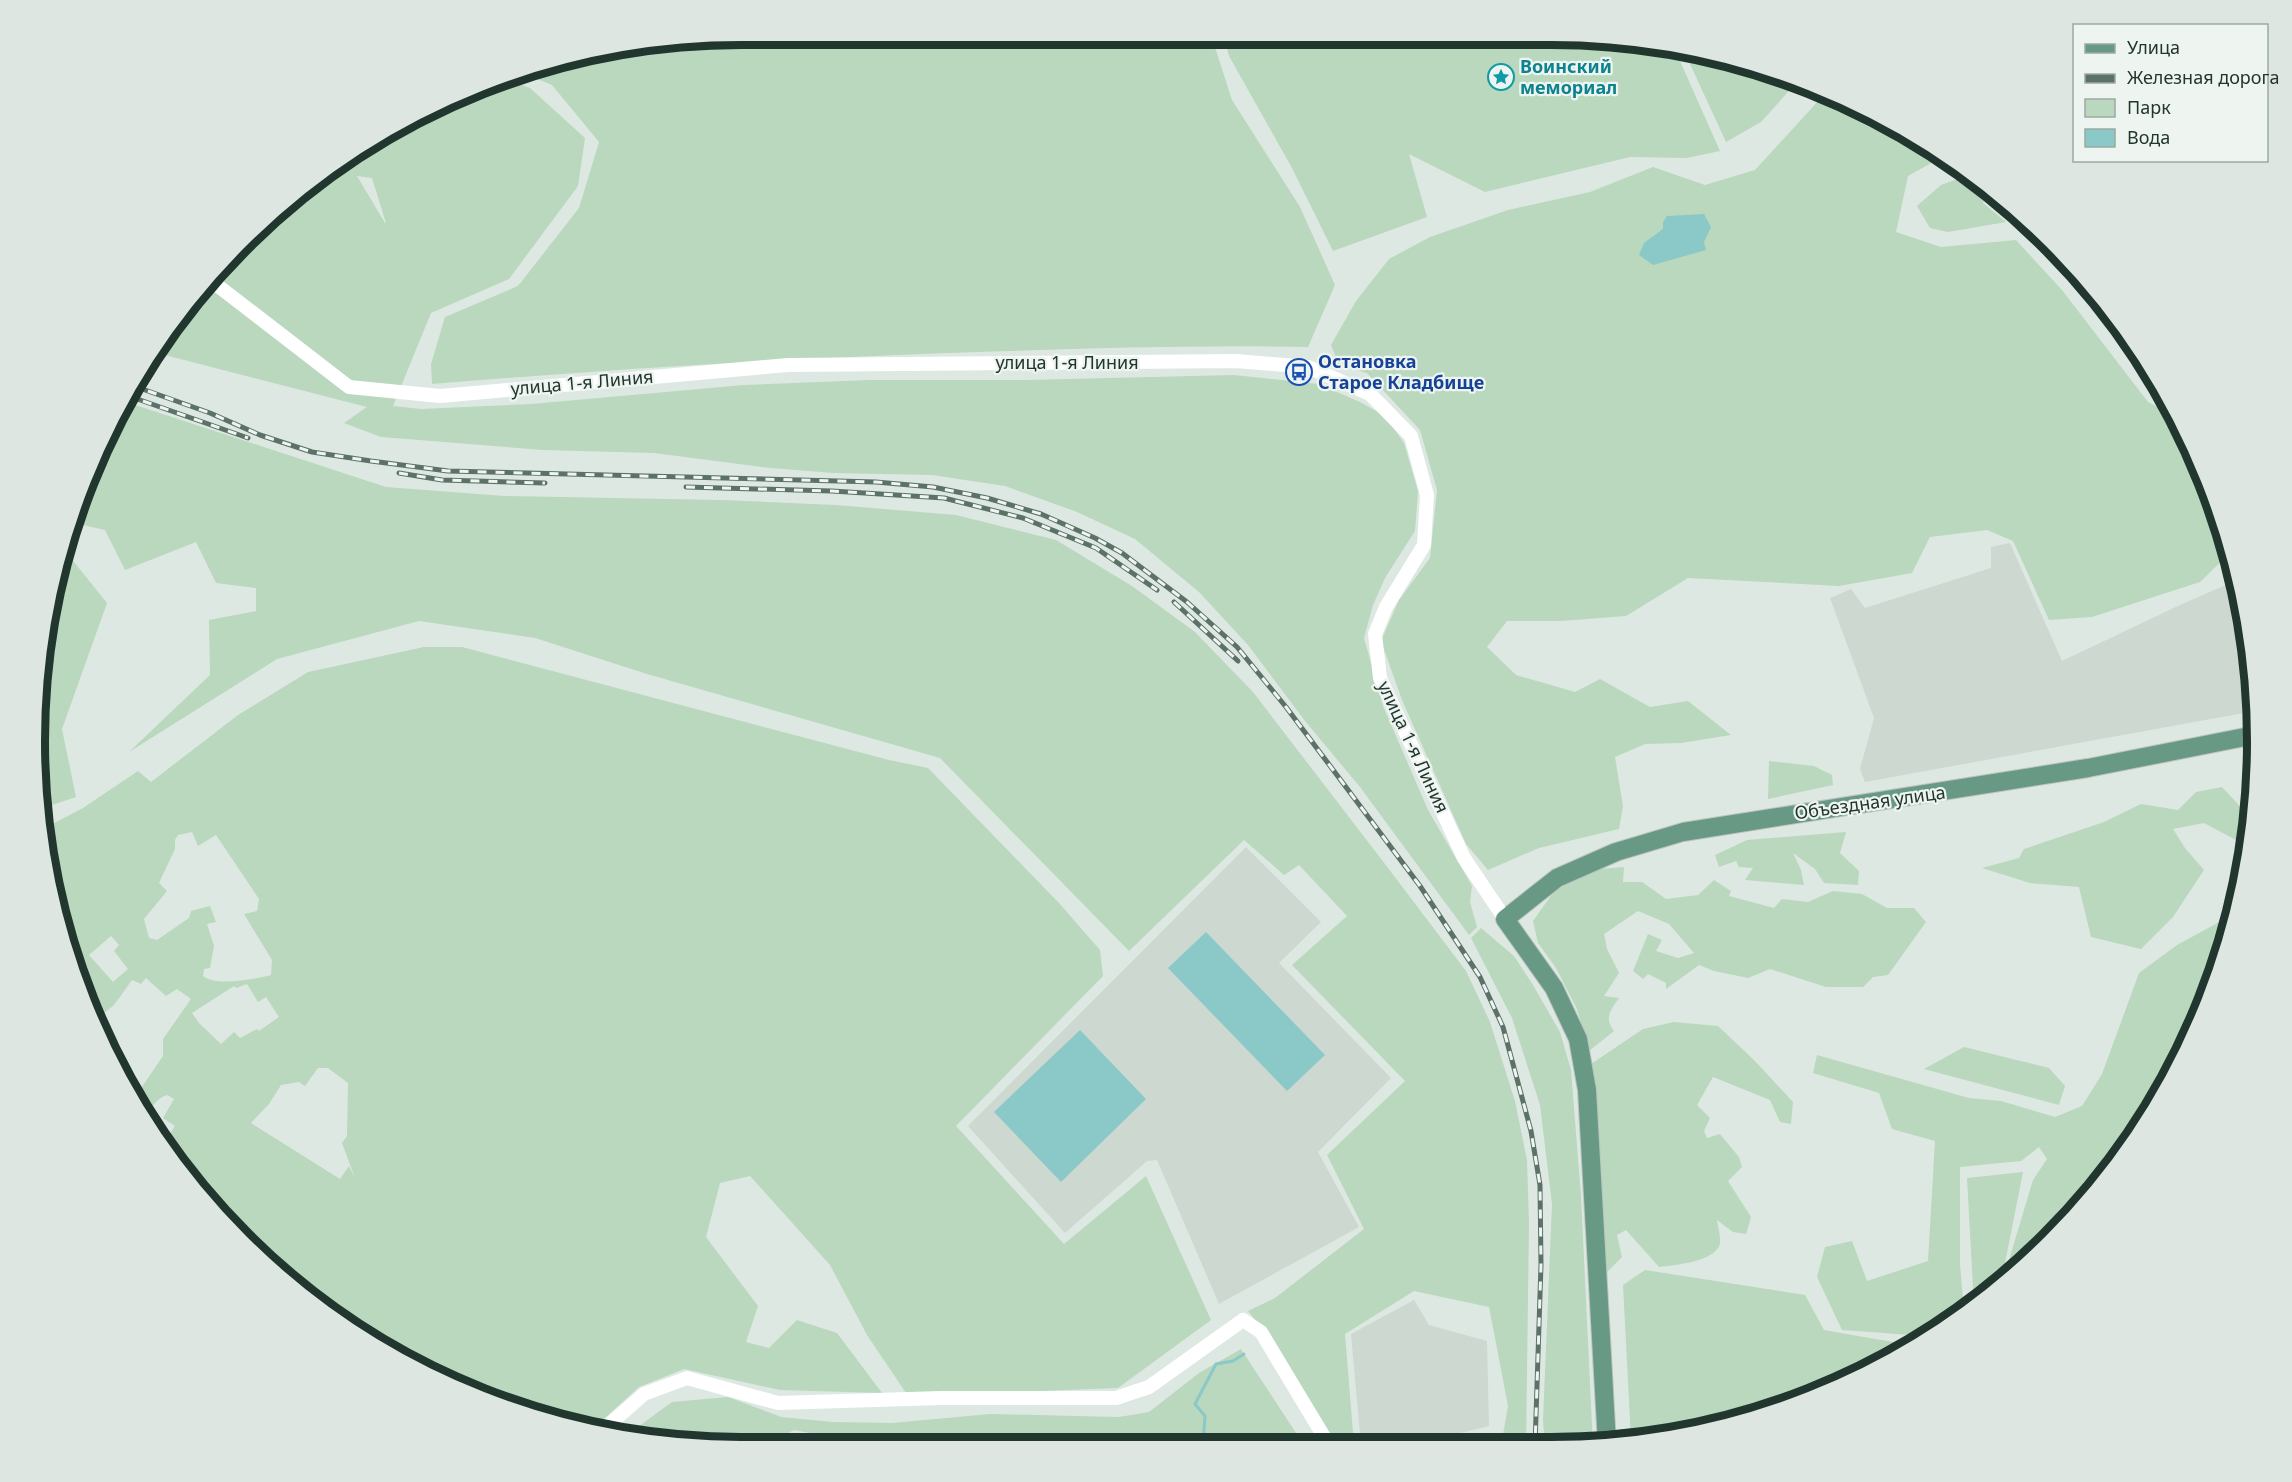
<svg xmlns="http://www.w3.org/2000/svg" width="2292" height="1482" font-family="'Noto Sans',sans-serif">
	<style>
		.built { fill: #cdd8d1 }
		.green { fill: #b9d8bd; fill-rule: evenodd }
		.water { fill: #8bc8c8 }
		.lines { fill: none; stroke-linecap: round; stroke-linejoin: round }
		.stream { stroke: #8bc8c8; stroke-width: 3 }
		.major-casing { stroke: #bcc3c0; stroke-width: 20 }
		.minor { stroke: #fff; stroke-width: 14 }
		.major { stroke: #679985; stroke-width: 18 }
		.rail-casing { stroke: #5c7269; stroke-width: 5 }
		.rail { stroke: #eef5f1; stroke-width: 3; stroke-dasharray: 9; stroke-linecap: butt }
		.labels { text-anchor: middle; stroke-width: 4.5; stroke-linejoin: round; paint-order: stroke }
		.culture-label { font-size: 18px; font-weight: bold; fill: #0d838f; stroke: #eef5f1; text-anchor: start }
		.transit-label { font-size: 18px; font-weight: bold; fill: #164399; stroke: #eef5f1; text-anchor: start }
		.street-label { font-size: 18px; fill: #21362e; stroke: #eef5f1 }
		.rim { fill: none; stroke: #21362e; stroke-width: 8 }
	</style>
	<rect width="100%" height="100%" fill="#dee8e2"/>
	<g class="built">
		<polygon points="2010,543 2062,661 2180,605 2237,580 2256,694 2255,711 1865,782 1860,769 1874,718 1830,598 1851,589 1865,608 1991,568 1991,547"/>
		<polygon points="1246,847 1321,922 1279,963 1391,1078 1318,1152 1359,1227 1219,1304 1157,1160 1147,1161 1065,1233 968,1126"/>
		<polygon points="1414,1300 1429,1325 1487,1341 1489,1426 1424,1442 1424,1445 1361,1445 1351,1334"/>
	</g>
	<g class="green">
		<path d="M648,41H1213L1232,100L1300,207L1335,285L1308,347C1208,345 1109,348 1009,351C816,357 624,368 432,384L431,364L445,317L518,286L579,208L599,142L552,85L518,71Z"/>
		<polygon points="1225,41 1644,41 1668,45 1676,52 1720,151 1687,158 1630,157 1485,192 1409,154 1427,217 1333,251 1292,168 1229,56"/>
		<polygon points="1678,48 1734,59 1797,82 1761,122 1726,142 1685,53"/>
		<path d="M503,78L530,88L585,138L578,186L509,279L431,313L393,406L421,409L531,404L744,385L869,380H1026L1234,375L1318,384L1360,402L1385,416L1404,443L1418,491L1415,531L1385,578L1373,605L1364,638L1383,706L1428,810L1472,886L1470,902L1477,927L1469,935L1360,787L1305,721L1248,645L1199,592L1135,539L1077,512L1005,486L932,475L834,473L770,468L654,453L543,450L381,437L344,423L367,407L153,352L181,311L242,241L348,154ZM357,176L372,178L386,223H385Z"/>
		<polygon points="1821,91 1863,107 1940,158 1908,176 1896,232 1941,247 2016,240 2062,290 2148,402 2177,417 2184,428 2231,552 2200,582 2092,617 2049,620 2013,541 1987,530 1930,537 1912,573 1839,586 1688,578 1626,616 1561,621 1507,621 1487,647 1516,675 1575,692 1600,679 1650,707 1688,701 1731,735 1681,743 1645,744 1615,757 1623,806 1619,829 1539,848 1488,870 1466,844 1402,700 1381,641 1399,600 1430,558 1437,490 1420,430 1367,373 1339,365 1331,345 1356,301 1389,259 1430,237 1508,210 1590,192 1653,167 1705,185 1755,170 1820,99"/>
		<polygon points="1966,176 1989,191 1983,203 2006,222 1948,232 1930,228 1917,206 1941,185"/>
		<polygon points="123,401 386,487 504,496 721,500 836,505 956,515 1056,540 1132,586 1195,632 1253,692 1385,864 1466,971 1490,1022 1515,1101 1527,1160 1529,1224 1526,1446 1501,1446 1508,1406 1489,1307 1414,1291 1345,1334 1354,1445 1333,1445 1271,1339 1248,1311 1275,1298 1364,1229 1327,1155 1405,1081 1292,965 1347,916 1299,865 1284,875 1244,840 1129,951 940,758 647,674 535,638 419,621 277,659 129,752 210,675 209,620 256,611 256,588 216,583 196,542 125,570 105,530 83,525 70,557 107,603 62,729 76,797 40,809 36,788 36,695 72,514"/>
		<path d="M424,647H462L889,760L928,768L1059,903L1100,950L1103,976L956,1126L1064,1244L1146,1176L1211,1320L1118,1388L908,1396L867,1335L830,1265L750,1176L720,1183L706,1237L758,1306L746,1342L769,1348L797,1320L837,1333L882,1393L780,1390L684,1369L639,1387L595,1427L470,1394L349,1329L275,1272L213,1210L164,1143L175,1126L163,1118L174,1099L167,1095C157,1098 149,1109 146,1118L133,1100L163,1056V1039L191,999L177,989L166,996L146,978L141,984L132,980L114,1005L98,1018L58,924L43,829L83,808L138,771L151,782L238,715L308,672ZM192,832L198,846L216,835L259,899L257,911L244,914L272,960L271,975C256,979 216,987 203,976L204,969L210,968L214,946L207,924L216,922L210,906L191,911L189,918L157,940L149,938L144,919L167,891L159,883L175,849V840L178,835ZM111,936L119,945L114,951L128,969L113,982L89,955ZM247,984L258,1002L266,997L279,1017L259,1031L257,1029L240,1038L234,1032L221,1044L199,1023L192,1013L234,986L236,988ZM318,1068H328L348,1083L347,1136L342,1143L355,1178L349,1166L340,1179L251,1123L269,1104L281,1085L299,1082L305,1086Z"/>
		<polygon points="1769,761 1814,766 1832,775 1833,785 1768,799"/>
		<polygon points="2222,787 2248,815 2236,840 2204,823 2173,829 2185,848 2204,870 2173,917 2141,949 2091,937 2079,887 2030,883 1982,868 2019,858 2024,849 2104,822 2141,804 2178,810 2196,792"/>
		<polygon points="1846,832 1840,853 1859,871 1858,885 1824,883 1815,869 1793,853 1801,870 1804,885 1745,880 1753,868 1739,867 1736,861 1719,867 1715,855 1747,840"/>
		<path d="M1624,867L1623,882H1642L1666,899L1698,895L1714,880L1731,891L1729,896L1774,908L1782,899L1808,902L1833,891L1862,894L1887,908H1914L1926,922L1888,975L1873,977L1863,987H1826L1770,969L1748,978L1714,971L1699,965L1666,989V983L1648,974L1643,979L1633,971L1648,934L1662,940L1656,951L1678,958L1694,953L1669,924L1638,911L1604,934L1607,949L1619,973L1604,996L1619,998C1610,1011 1604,1018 1614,1031L1589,1051L1577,1009L1556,968L1538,943L1533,921L1555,890L1601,869Z"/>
		<polygon points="2221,921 2230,927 2220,968 2163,1094 2082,1207 2013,1271 2009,1260 2033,1180 2047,1159 2039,1147 2021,1161 1960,1167 1960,1264 1964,1312 1925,1336 1842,1330 1817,1277 1825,1247 1852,1241 1867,1281 1928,1261 1935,1141 1892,1129 1879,1093 1813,1073 1817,1055 1969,1098 2001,1101 2055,1117 2082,1106 2102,1074 2139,973 2177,945"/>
		<polygon points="1481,928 1514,956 1533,985 1560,1032 1571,1070 1581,1196 1593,1446 1545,1446 1543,1420 1552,1204 1540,1105 1512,1018 1471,938"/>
		<path d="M1674,1022L1718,1026L1754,1060L1793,1102L1791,1124L1780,1122L1770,1100L1713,1077L1697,1105L1710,1118L1704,1131L1707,1138L1720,1134L1739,1157L1742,1167L1728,1181L1751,1217L1746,1234L1733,1232L1717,1220C1718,1227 1721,1237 1720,1244C1714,1262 1675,1265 1659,1267L1626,1230L1617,1235L1622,1257L1607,1272L1591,1064L1643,1029Z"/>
		<polygon points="1964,1047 2049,1068 2065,1086 2059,1105 1924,1069"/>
		<polygon points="2023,1172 2005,1263 2008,1276 1974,1306 1967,1178"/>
		<polygon points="1645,1270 1805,1295 1824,1330 1910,1345 1864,1374 1734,1424 1631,1440 1623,1285"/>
		<polygon points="1241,1349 1304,1445 971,1443 958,1438 954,1443 858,1442 794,1430 770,1442 712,1442 708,1438 705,1442 649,1441 640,1439 631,1432 672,1402 728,1397 781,1417 833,1422 892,1423 990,1414 1119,1417 1149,1412 1199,1373"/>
	</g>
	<g class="water">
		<polygon points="1704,214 1711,227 1704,242 1706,250 1653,265 1639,255 1644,243 1663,229 1663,222 1667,216"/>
		<polygon points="1206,932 1325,1055 1287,1091 1168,968"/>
		<polygon points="1080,1030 1146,1099 1061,1182 994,1112"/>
	</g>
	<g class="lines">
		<polyline class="stream" points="1203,1444 1205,1416 1195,1404 1216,1364 1233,1361 1244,1354"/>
		<defs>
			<polyline id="major" points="1607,1444 1587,1090 1578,1039 1554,988 1505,919 1557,878 1616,852 1683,832 2088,768 2255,735"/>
		</defs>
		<use href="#major" class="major-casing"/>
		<g class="minor">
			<polyline points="209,279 349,387 440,396 788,365 1236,361 1308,367 1370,394 1411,436 1427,495 1424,545 1386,607 1375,634 1380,678 1464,858 1505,919"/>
			<polyline points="604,1429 644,1394 687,1378 778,1403 941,1398 1116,1398 1149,1387 1243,1320 1261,1332 1329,1445"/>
		</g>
		<use href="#major" class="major"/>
		<defs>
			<g id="rail">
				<polyline points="131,385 210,413 260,435 312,452 371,461 448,471 876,482 933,487 987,498 1041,514 1095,538 1122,553 1187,602 1237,647 1286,707 1420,886 1480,977 1503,1027 1531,1131 1540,1185 1541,1265 1535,1446"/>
				<polyline points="126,395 248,438"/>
				<polyline points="399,473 442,480 545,483"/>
				<polyline points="686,487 832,491 944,498 1023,518 1096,548 1157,590"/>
				<polyline points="1174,602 1238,661"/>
			</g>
		</defs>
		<use href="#rail" class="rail-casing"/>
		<use href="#rail" class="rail"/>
	</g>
	<defs>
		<symbol id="sight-ring" viewBox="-11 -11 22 22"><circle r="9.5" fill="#eef5f1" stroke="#0f9aa8" stroke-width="1.5"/><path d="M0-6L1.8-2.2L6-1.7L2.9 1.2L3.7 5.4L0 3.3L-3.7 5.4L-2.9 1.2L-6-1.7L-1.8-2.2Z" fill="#0f9aa8"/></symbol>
		<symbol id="bus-ring" viewBox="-11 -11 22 22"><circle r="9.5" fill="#eef5f1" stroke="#1a4fb4" stroke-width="1.5"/><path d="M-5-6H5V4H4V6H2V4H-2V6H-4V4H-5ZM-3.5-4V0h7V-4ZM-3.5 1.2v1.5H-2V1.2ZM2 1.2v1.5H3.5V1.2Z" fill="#1a4fb4"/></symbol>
	</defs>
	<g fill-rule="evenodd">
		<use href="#sight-ring" x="1486" y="62" width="30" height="30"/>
		<use href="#bus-ring" x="1284" y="357" width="30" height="30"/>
	</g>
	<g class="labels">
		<g class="culture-label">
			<text x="1520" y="73">Воинский<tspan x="1520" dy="21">мемориал</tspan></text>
		</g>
		<g class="transit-label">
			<text x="1318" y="368">Остановка<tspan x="1318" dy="21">Старое Кладбище</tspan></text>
		</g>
		<g class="street-label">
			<text x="1067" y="369">улица 1-я Линия</text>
			<text transform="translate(582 383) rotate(-5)" y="6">улица 1-я Линия</text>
			<text transform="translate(1413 747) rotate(65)" y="6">улица 1-я Линия</text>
			<text transform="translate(1870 803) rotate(-8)" y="6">Объездная улица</text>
		</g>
	</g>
	<path d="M0 0H2292V1482H0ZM741 45H1551A696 696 0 0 1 2247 741V741A696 696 0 0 1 1551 1437H741A696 696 0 0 1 45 741V741A696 696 0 0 1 741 45Z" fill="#dee6e1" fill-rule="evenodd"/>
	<path class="rim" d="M741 45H1551A696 696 0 0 1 2247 741V741A696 696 0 0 1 1551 1437H741A696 696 0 0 1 45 741V741A696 696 0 0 1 741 45Z"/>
	<rect x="2073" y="24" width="195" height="138" fill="#eef5f1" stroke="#9ca9a3" stroke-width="1.5"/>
	<rect x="2085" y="44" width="30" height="9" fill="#679985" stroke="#9ca9a3" stroke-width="1.5"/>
	<text x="2127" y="54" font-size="18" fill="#21362e">Улица</text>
	<rect x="2085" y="74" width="30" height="9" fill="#5c7269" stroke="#9ca9a3" stroke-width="1.5"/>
	<text x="2127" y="84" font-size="18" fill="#21362e">Железная дорога</text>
	<rect x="2085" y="99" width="30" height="18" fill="#b9d8bd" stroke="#9ca9a3" stroke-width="1.5"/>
	<text x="2127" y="114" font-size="18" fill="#21362e">Парк</text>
	<rect x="2085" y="129" width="30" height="18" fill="#8bc8c8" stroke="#9ca9a3" stroke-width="1.5"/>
	<text x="2127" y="144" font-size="18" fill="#21362e">Вода</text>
</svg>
